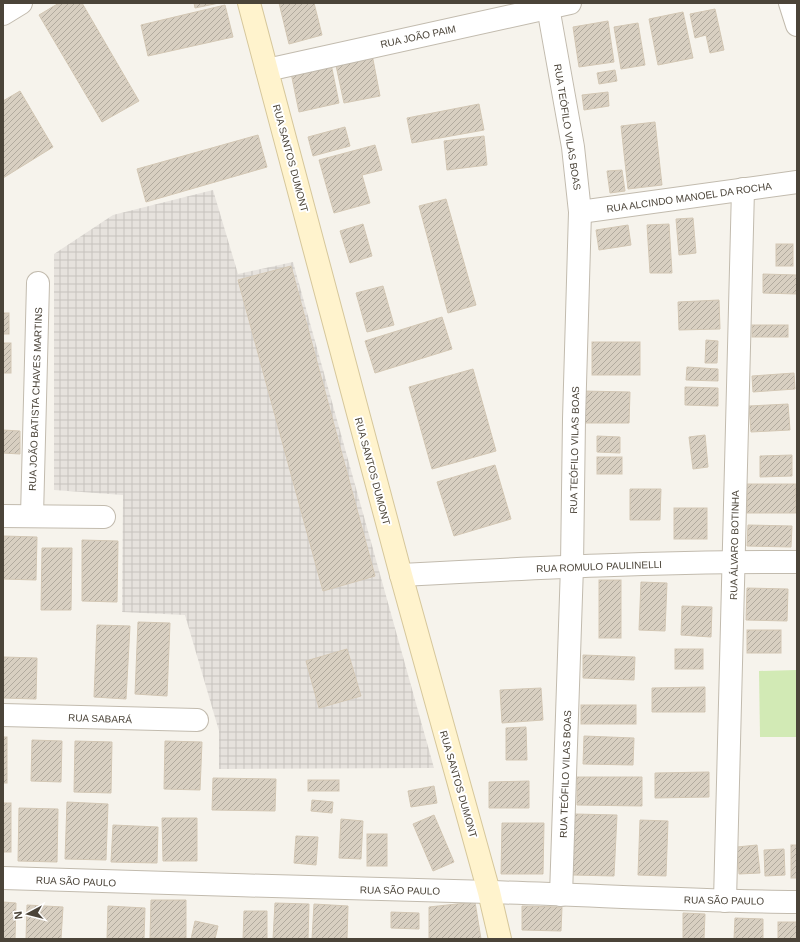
<svg xmlns="http://www.w3.org/2000/svg" width="800" height="942" font-family="Arial,sans-serif">
	<style>
		.industrial { fill: url(#industrial-grid) }
		.pitch { fill: #d2eab5 }
		.building { fill: url(#building-hatch); stroke: #d3c7b4 }
		.lines { fill: none; stroke-linecap: round; stroke-linejoin: round }
		.minor-casing { stroke: #c2bbae; stroke-width: 24 }
		.secondary-casing { stroke: #d6c79b; stroke-width: 24 }
		.minor { stroke: #fff; stroke-width: 22 }
		.secondary { stroke: #fff3cd; stroke-width: 22 }
		.labels { text-anchor: middle; stroke-width: 4; stroke-linejoin: round; paint-order: stroke }
		.street-label { font-size: 10px; fill: #4b4439; stroke: #fff }
	</style>
	<defs>
		<pattern id="industrial-grid" width="8" height="8" patternUnits="userSpaceOnUse"><rect width="8" height="8" fill="#e6e2dd"/><path d="M0 4h8M4 0v8" fill="none" stroke="#c7c3be"/></pattern>
		<pattern id="building-hatch" width="6" height="6" patternUnits="userSpaceOnUse"><rect width="6" height="6" fill="#d8cfc1"/><path d="M-1 1l2-2M0 6l6-6M5 7l2-2" fill="none" stroke="#b1aa9e"/></pattern>
	</defs>
	<rect width="100%" height="100%" fill="#f6f3ec"/>
	<polygon class="industrial" points="213,190 238,274 293,262 434,768 219,769 219,731 185,615 122,612 123,495 54,490 54,254 113,215"/>
	<polygon class="pitch" points="797,670 797,737 760,737 759,671"/>
	<g class="building">
		<polygon points="59,3 82,3 139,101 102,122 39,15"/>
		<polygon points="194,3 219,3 195,8"/>
		<polygon points="279,3 314,3 322,35 289,44"/>
		<polygon points="225,5 233,37 148,56 141,25"/>
		<polygon points="715,9 724,50 710,53 706,35 695,38 690,14"/>
		<polygon points="683,12 693,58 658,65 649,19"/>
		<polygon points="608,21 614,62 579,67 573,27"/>
		<polygon points="638,23 645,65 621,69 614,27"/>
		<polygon points="371,49 380,96 344,103 334,56"/>
		<polygon points="330,59 339,103 299,112 290,68"/>
		<polygon points="615,70 617,81 599,84 597,73"/>
		<polygon points="20,91 53,147 3,178 3,101"/>
		<polygon points="608,92 609,106 584,110 582,95"/>
		<polygon points="479,104 484,130 412,143 407,118"/>
		<polygon points="655,122 662,185 628,189 621,126"/>
		<polygon points="345,127 350,146 313,156 308,137"/>
		<polygon points="258,135 267,167 146,202 137,169"/>
		<polygon points="484,136 487,165 447,170 444,141"/>
		<polygon points="375,145 382,170 362,175 370,203 334,213 319,160"/>
		<polygon points="622,170 625,191 610,193 607,171"/>
		<polygon points="446,199 476,305 448,313 419,206"/>
		<polygon points="693,218 696,253 679,255 676,219"/>
		<polygon points="363,224 372,256 350,263 340,231"/>
		<polygon points="669,224 672,273 650,273 647,225"/>
		<polygon points="628,225 631,245 599,250 596,230"/>
		<rect x="776" y="244" width="17" height="22"/>
		<polygon points="291,266 375,576 323,591 238,280"/>
		<polygon points="763,274 797,275 797,294 763,293"/>
		<polygon points="383,286 394,325 367,332 356,293"/>
		<polygon points="719,300 720,329 679,330 678,302"/>
		<rect x="3" y="313" width="6" height="21"/>
		<polygon points="442,317 452,349 375,373 365,341"/>
		<rect x="752" y="325" width="36" height="12"/>
		<polygon points="706,340 718,341 717,363 705,363"/>
		<rect x="592" y="342" width="48" height="33"/>
		<rect x="3" y="343" width="8" height="30"/>
		<polygon points="687,367 718,369 718,381 686,380"/>
		<polygon points="473,369 496,451 432,469 409,387"/>
		<polygon points="794,373 795,389 753,392 752,376"/>
		<polygon points="685,387 718,388 718,406 685,405"/>
		<polygon points="583,391 630,392 629,423 583,423"/>
		<polygon points="788,404 790,430 751,432 749,406"/>
		<polygon points="3,430 20,431 20,454 3,453"/>
		<polygon points="705,435 708,467 693,469 689,437"/>
		<polygon points="597,436 620,437 620,453 597,452"/>
		<polygon points="792,455 792,476 760,477 760,456"/>
		<rect x="597" y="457" width="25" height="17"/>
		<polygon points="495,465 511,519 454,536 437,482"/>
		<rect x="747" y="484" width="49" height="29"/>
		<polygon points="630,489 661,489 660,520 630,520"/>
		<rect x="674" y="508" width="33" height="31"/>
		<polygon points="748,525 792,526 791,547 747,546"/>
		<polygon points="3,536 37,537 36,580 3,579"/>
		<polygon points="82,540 118,541 117,602 82,601"/>
		<polygon points="42,548 72,548 71,610 41,610"/>
		<rect x="599" y="580" width="22" height="58"/>
		<polygon points="641,582 667,583 665,631 639,630"/>
		<polygon points="747,588 788,589 787,621 746,620"/>
		<polygon points="682,606 712,607 711,637 681,635"/>
		<polygon points="138,622 170,623 167,696 135,694"/>
		<polygon points="97,625 130,626 126,699 94,697"/>
		<rect x="747" y="630" width="34" height="23"/>
		<polygon points="347,649 361,696 319,708 306,661"/>
		<rect x="675" y="649" width="28" height="20"/>
		<polygon points="583,655 635,657 634,680 583,678"/>
		<polygon points="3,657 37,658 36,699 3,698"/>
		<polygon points="705,687 705,712 652,712 652,688"/>
		<polygon points="541,688 543,720 502,723 500,690"/>
		<rect x="581" y="705" width="55" height="19"/>
		<polygon points="526,727 527,760 506,760 506,728"/>
		<polygon points="584,736 634,738 633,765 583,764"/>
		<rect x="3" y="737" width="4" height="46"/>
		<polygon points="32,740 62,741 61,782 31,781"/>
		<polygon points="75,741 112,742 111,793 74,792"/>
		<polygon points="165,741 202,742 200,790 164,789"/>
		<polygon points="709,772 709,797 655,798 655,773"/>
		<polygon points="577,777 642,777 642,806 577,805"/>
		<polygon points="213,778 276,779 275,811 212,810"/>
		<rect x="308" y="780" width="31" height="11"/>
		<polygon points="529,781 529,808 489,808 489,782"/>
		<polygon points="434,786 437,803 411,807 408,791"/>
		<polygon points="312,800 333,802 332,813 311,811"/>
		<polygon points="67,802 108,804 106,860 65,859"/>
		<rect x="3" y="803" width="8" height="49"/>
		<polygon points="19,808 58,809 57,862 18,861"/>
		<polygon points="575,814 617,815 614,876 573,875"/>
		<polygon points="434,815 454,862 433,871 413,824"/>
		<polygon points="162,818 197,818 197,861 163,861"/>
		<polygon points="341,819 363,821 361,859 339,858"/>
		<polygon points="640,820 668,821 666,876 638,875"/>
		<polygon points="502,823 544,823 543,874 501,874"/>
		<polygon points="113,825 158,827 157,863 111,862"/>
		<rect x="367" y="834" width="20" height="32"/>
		<polygon points="296,836 318,837 316,865 294,863"/>
		<polygon points="757,845 760,873 739,874 737,847"/>
		<rect x="791" y="845" width="6" height="33"/>
		<polygon points="784,849 785,875 765,876 764,850"/>
		<polygon points="151,900 186,900 186,938 150,938"/>
		<polygon points="3,902 16,903 15,939 3,939"/>
		<polygon points="475,902 481,939 429,939 429,907"/>
		<polygon points="275,903 309,904 308,939 273,939"/>
		<polygon points="314,904 348,906 347,939 312,939"/>
		<polygon points="27,905 63,907 61,939 26,939"/>
		<polygon points="108,906 145,908 144,939 107,939"/>
		<polygon points="522,906 562,907 561,931 522,930"/>
		<polygon points="244,911 267,911 267,939 243,939"/>
		<polygon points="391,912 419,913 419,929 391,928"/>
		<polygon points="683,913 705,914 704,939 683,939"/>
		<polygon points="735,918 763,919 763,939 734,939"/>
		<polygon points="195,921 218,926 215,939 191,939"/>
		<rect x="778" y="922" width="19" height="17"/>
	</g>
	<g class="lines">
		<defs>
			<g id="minor">
				<polyline points="790,3 797,25"/>
				<polyline points="548,7 573,147 580,212 574,419 572,566 561,895"/>
				<polyline points="3,14 21,3"/>
				<polyline points="267,70 570,3"/>
				<polyline points="580,212 797,182"/>
				<polyline points="3,516 104,517"/>
				<polyline points="32,516 38,283"/>
				<path d="M401,575C533,568 665,561 797,562"/>
				<polyline points="3,715 197,720"/>
				<path d="M3,878C165,884 328,887 490,892C592,895 695,901 797,902"/>
				<polyline points="725,901 743,189"/>
			</g>
			<polyline id="secondary" points="249,3 401,575 489,892 500,939"/>
		</defs>
		<use href="#minor" class="minor-casing"/>
		<use href="#secondary" class="secondary-casing"/>
		<use href="#minor" class="minor"/>
		<use href="#secondary" class="secondary"/>
	</g>
	<g class="labels">
		<g class="street-label">
			<text transform="translate(418 36) rotate(-12)" y="4">RUA JOÃO PAIM</text>
			<text transform="translate(568 127) rotate(81)" y="4">RUA TEÓFILO VILAS BOAS</text>
			<text transform="translate(291 158) rotate(75)" y="4">RUA SANTOS DUMONT</text>
			<text transform="translate(689 197) rotate(-8)" y="4">RUA ALCINDO MANOEL DA ROCHA</text>
			<text transform="translate(35 399) rotate(-88)" y="4">RUA JOÃO BATISTA CHAVES MARTINS</text>
			<text transform="translate(574 450) rotate(-89)" y="4">RUA TEÓFILO VILAS BOAS</text>
			<text transform="translate(373 471) rotate(75)" y="4">RUA SANTOS DUMONT</text>
			<text transform="translate(734 545) rotate(-89)" y="4">RUA ÁLVARO BOTINHA</text>
			<text transform="translate(599 566) rotate(-2)" y="4">RUA ROMULO PAULINELLI</text>
			<text transform="translate(100 718) rotate(2)" y="4">RUA SABARÁ</text>
			<text transform="translate(565 774) rotate(-88)" y="4">RUA TEÓFILO VILAS BOAS</text>
			<text transform="translate(459 784) rotate(74)" y="4">RUA SANTOS DUMONT</text>
			<text transform="translate(76 881) rotate(2)" y="4">RUA SÃO PAULO</text>
			<text transform="translate(400 890) rotate(1)" y="4">RUA SÃO PAULO</text>
			<text transform="translate(724 900) rotate(1)" y="4">RUA SÃO PAULO</text>
		</g>
	</g>
	<rect width="800" height="942" fill="none" stroke="#4b4439" stroke-width="8"/>
	<g transform="translate(28 914) rotate(263)" stroke="#ffffff" stroke-width="3" paint-order="stroke">
	<path d="M0-3L7 15L0 10L-7 15Z" fill="#4b4439"/>
	<text y="-6" font-size="11" font-weight="bold" text-anchor="middle" fill="#4b4439">N</text>
	</g>
</svg>
